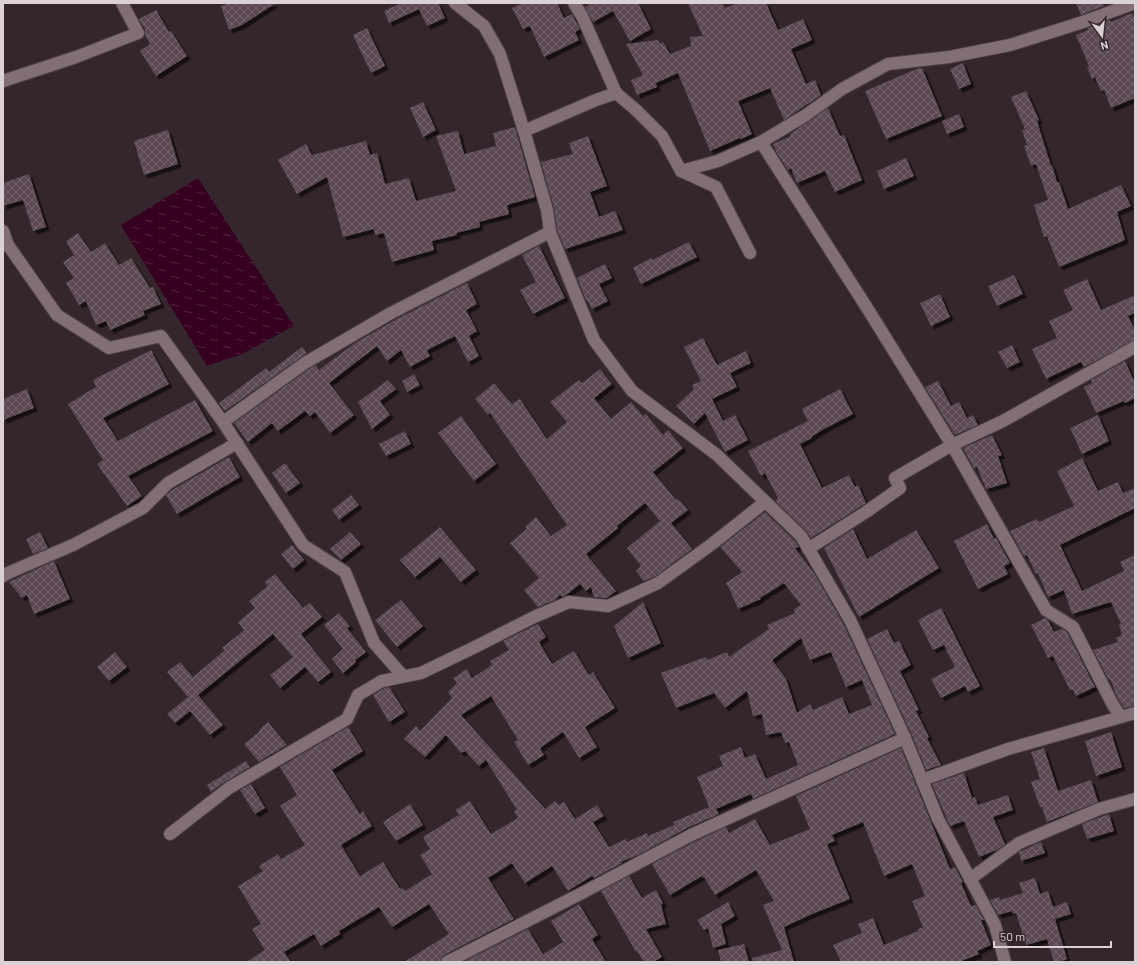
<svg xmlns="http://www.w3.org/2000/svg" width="1138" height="965" font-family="Barlow,sans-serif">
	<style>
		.water { fill: url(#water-ripples) }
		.building { fill: url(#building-cross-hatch); fill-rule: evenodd; filter: url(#shadow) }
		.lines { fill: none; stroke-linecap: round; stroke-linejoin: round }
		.street-casing { stroke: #4e4047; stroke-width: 14 }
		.street { stroke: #816e76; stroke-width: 12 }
	</style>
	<defs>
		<pattern id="water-ripples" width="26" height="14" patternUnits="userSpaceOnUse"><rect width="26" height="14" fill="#360121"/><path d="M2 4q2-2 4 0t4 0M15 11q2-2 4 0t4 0" fill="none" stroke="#522540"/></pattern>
		<pattern id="building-cross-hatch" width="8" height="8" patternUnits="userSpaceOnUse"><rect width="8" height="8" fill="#5c4a52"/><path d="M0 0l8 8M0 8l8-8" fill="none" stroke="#73636a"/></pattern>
		<filter id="shadow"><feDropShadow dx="3.5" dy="3.5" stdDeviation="0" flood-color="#0009"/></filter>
	</defs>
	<rect width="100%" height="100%" fill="#35252c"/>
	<polygon class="water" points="198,178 294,326 242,354 207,366 121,225"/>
	<g class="building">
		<polygon points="230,3 276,3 242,25 229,30 221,6"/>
		<polygon points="401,3 438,3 445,18 427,26 419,9 389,23 384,11"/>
		<polygon points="523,3 557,3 564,18 572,14 575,20 580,29 575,32 579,40 544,57 530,26 523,29 512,8"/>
		<polygon points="592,3 638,3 651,29 630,41 613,11 593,22 585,7"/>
		<polygon points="688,3 722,3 725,8 738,3 766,3 778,30 803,19 812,40 791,49 806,84 815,80 821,95 784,120 770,88 738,101 752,134 741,139 740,138 710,151 678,73 656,83 657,87 637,95 631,80 643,75 626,44 658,40 660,44 663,42 670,54 691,46 690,37 703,36"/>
		<polygon points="1076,3 1102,3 1104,6 1081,15"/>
		<polygon points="156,10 169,32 171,31 187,56 156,76 140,51 150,44 145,35 145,29 139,19"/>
		<polygon points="1132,13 1135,20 1135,98 1111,108 1104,90 1101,91 1095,77 1092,79 1087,67 1089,66 1076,35 1088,30 1087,28 1110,20 1111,22"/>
		<polygon points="367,28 385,66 371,73 353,35"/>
		<polygon points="963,63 971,84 959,89 950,69"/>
		<polygon points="919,68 922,68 942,116 886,139 865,91"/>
		<polygon points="1026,91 1039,120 1037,121 1051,166 1052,165 1057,182 1059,182 1068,209 1121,185 1131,206 1117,212 1125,240 1059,267 1047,236 1044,237 1034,205 1048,200 1036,164 1031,166 1024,146 1027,145 1022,130 1025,129 1011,97"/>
		<polygon points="423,102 436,130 423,137 410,108"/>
		<polygon points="828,108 840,136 844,135 862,180 835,192 825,171 797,183 791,168 788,170 777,153 773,144 791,136 790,134"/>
		<polygon points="959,114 964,127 947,134 942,121"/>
		<polygon points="515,127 535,197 507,205 509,214 479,222 480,227 456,233 457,235 432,241 434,250 392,262 384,233 375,235 374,229 343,237 327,177 297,194 278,160 306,144 312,155 366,141 370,155 377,153 385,184 409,178 416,201 456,191 436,136 458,131 464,154 496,146 493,133"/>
		<polygon points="168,130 178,164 144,175 134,141"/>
		<polygon points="588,136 607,186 590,192 599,217 615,211 623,230 565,249 557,230 554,208 541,162 573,154 569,143"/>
		<polygon points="906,158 914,176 884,189 877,171"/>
		<polygon points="29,174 46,227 33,231 23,200 3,206 3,183"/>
		<polygon points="78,233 91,252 105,243 119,265 131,258 150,288 153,287 161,304 143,311 145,315 110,330 106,321 96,325 86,301 79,305 66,283 74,278 63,262 74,255 66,241"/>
		<polygon points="689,242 697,257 641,284 633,268 651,258 652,260"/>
		<polygon points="539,246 565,298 533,314 520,290 536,282 522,255"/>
		<polygon points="605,264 612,278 599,284 608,301 592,309 587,300 586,300 577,278"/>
		<polygon points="1014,275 1023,294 997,306 988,286"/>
		<polygon points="1087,279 1101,310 1135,295 1135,313 1128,316 1135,330 1135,340 1084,367 1081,362 1046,379 1032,349 1057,338 1049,321 1073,310 1063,290"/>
		<polygon points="467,283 477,304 466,310 477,331 469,336 479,356 468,362 455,336 427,350 430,356 410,367 401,350 387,361 377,346 329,383 354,415 330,433 315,412 310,416 305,411 278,431 272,423 248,442 234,423 309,369 316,365 319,370 355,343 395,320"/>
		<polygon points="940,294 950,317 931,326 920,303"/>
		<polygon points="703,338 717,365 746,351 751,363 730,373 737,387 712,399 723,421 735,415 748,440 725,452 705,413 694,424 676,406 694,389 692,385 701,381 684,347"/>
		<polygon points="1012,345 1020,362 1007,368 998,352"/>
		<polygon points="302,347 307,353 225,411 219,403 266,368 269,372"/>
		<polygon points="151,350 169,384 103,418 118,441 195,400 213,431 128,476 142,496 127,506 97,464 103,460 68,404 96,387 93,380"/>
		<polygon points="1125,361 1135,383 1135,398 1125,403 1124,401 1096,413 1084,387 1092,383 1091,380"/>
		<polygon points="600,369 612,384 594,398 611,419 631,402 643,416 646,414 663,435 668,430 683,448 653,472 676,500 678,499 688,510 671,523 692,549 654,577 644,581 636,571 641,566 627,548 660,521 645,503 617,526 618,528 586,554 616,591 607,598 594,597 591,587 586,591 580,584 566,595 562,597 560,595 555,600 538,607 524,590 539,578 510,543 527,529 525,527 536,517 551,536 567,525 490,413 488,415 475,399 494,383 512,404 520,399 547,439 567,422 550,402 579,380 582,383"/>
		<polygon points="414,374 420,385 407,392 402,381"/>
		<polygon points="388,380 396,389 380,401 390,415 372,429 358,402"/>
		<polygon points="938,381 951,406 959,402 967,418 973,415 978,425 955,435 925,387"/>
		<polygon points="27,389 34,408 3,420 3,399"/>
		<polygon points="840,389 853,414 822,430 811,437 812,438 800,444 822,488 849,475 855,487 858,485 866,503 811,538 806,531 775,501 778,498 765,473 761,476 748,451 808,421 802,409"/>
		<polygon points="1098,415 1109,441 1082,454 1070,428"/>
		<polygon points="461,416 496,464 474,481 438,433"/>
		<polygon points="405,431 411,444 386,456 379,444"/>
		<polygon points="992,435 1002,455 998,456 1007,483 986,489 977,467 974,468 963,448"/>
		<polygon points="229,457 240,477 177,514 166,495 172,490"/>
		<polygon points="1082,458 1098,491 1118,482 1123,493 1135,488 1135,508 1060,545 1082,591 1124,571 1120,562 1135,555 1135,706 1124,708 1118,699 1110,679 1109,680 1093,650 1118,642 1116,638 1122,635 1119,625 1121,624 1111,602 1072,614 1064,590 1048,597 1038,573 1036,574 1027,555 1024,556 1010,531 1037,519 1039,522 1074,506 1057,471"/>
		<polygon points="285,463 300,483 286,493 272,473"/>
		<polygon points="351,495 359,505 339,520 332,510"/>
		<path d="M765,512L795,541L799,547L795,548L814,573L843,623L895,734L753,799L751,794L716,809L719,814L687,828L638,855L621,862L622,863L594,878L592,876L568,891L552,866L525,883L512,863L488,878L514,919L444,955L441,958L440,962H404L449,934L429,904L392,927L379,907L339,931L340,934L321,946L314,934L284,952L291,962H246L265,950L252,929L261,924L238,886L263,871L259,866L278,854L281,859L305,845L280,806L297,795L280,767L348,727L363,751L332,770L360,814L363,811L372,826L341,845L360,876L383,862L400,889L403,888L405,891L432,874L420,855L430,849L423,837L459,815L455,810L470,801L491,834L518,818L514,811L517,810L486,760L479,766L465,751L461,753L446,735L425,757L404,739L416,726L420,731L452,698L448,692L457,683L453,678L467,669L472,678L492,665L490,661L509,650L503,641L538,624L546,637L539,642L552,664L574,651L589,675L593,672L615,708L585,727L597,747L579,758L563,732L540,748L544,755L528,765L514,742L518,740L491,696L461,715L545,809L555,801L558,805L564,802L575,819L597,805L604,816L593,822L609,847L626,839L627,842L647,833L648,836L674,825L673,822L709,807L697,777L723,766L719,756L741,747L745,758L755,754L766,779L798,765L789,742L785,743L781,732L766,735L762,714L753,716L747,691L725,708L714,693L676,708L661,673L706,657L707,660L727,652L729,657L769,629L767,625L795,613L794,609L801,605L784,583L760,598L761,599L738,609L730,590L726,583L742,572L720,547ZM801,638L810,660L831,652L846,687L862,680L872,705L849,714L842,697L813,710L810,704L797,713L786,679L772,660Z"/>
		<polygon points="987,524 994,539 996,538 1010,563 1004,566 1008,574 978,589 954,541"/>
		<polygon points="440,527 476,570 461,582 440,557 415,577 400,560"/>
		<polygon points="853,529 867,559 916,530 939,568 859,617 824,548"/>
		<polygon points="40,532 48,548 33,554 26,539"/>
		<polygon points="350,532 361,544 341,560 330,549"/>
		<polygon points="292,545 304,560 293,569 281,554"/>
		<polygon points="54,561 70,599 34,614 27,595 22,598 9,582"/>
		<polygon points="275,574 303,608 310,603 322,617 301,634 331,672 318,682 305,667 280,688 270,675 293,657 273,634 198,695 223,725 210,735 190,711 175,723 167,714 188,697 167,672 180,662 193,677 225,650 222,648 244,630 238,622 255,608 249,601 268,586 265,582"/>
		<polygon points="401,600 423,626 397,647 375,620"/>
		<polygon points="643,602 661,643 628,658 614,626"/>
		<polygon points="941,608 980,686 968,692 965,686 941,698 931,679 955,667 944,645 933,650 918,620"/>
		<polygon points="339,613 350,626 347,628 366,652 355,660 356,662 343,673 332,659 343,649 324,625"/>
		<polygon points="1045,618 1048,620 1054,632 1062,629 1067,632 1095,687 1076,696 1072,689 1070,690 1053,656 1048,658 1031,625"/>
		<polygon points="887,629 894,643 899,641 911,665 900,671 919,710 916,711 929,737 927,738 941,765 926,770 912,735 867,639"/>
		<polygon points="115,652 127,667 109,681 97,667"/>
		<polygon points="389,687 405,712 389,722 373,695 385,688"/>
		<polygon points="268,722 287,745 272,754 271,754 259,762 244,744 260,731 259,730"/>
		<polygon points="1111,732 1122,767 1096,776 1085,741"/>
		<polygon points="901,748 950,869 955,867 963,882 961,883 971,906 976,905 984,920 981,920 991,945 977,951 979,954 959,962 841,962 833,945 862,933 858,924 873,918 884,945 918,931 918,929 923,927 912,901 925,896 912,864 884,876 863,822 832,835 835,841 827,844 850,899 812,914 784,927 794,962 753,962 752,958 782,950 763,905 774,901 756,870 715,895 704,877 703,878 702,876 670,895 652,864 694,842 726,827 729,833 755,819 770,845 810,829 796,796"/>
		<polygon points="1044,748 1058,791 1091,780 1098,802 1047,822 1042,807 1040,807 1031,782 1040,779 1031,752"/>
		<polygon points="246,761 250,767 225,782 211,792 207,785"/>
		<polygon points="964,773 972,798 975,797 978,805 1008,795 1013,810 993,817 1005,844 997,850 979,857 964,821 950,826 932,784"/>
		<polygon points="251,784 265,808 255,814 240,790"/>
		<polygon points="410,804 423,825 396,841 383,822"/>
		<polygon points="1109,814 1114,831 1087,839 1082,824"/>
		<polygon points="1041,842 1045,853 1021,861 1019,852"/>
		<polygon points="629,876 642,898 656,890 663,903 661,905 666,924 646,929 662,957 653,962 644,962 637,951 636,952 601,891"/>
		<polygon points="1035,878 1040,894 1048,891 1053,907 1067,902 1071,914 1055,919 1067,959 1059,962 1054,962 1047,939 1026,945 1016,913 1013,914 1012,911 998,915 990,900 999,897 1000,900 1023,893 1019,883"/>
		<polygon points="728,902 735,916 721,924 726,944 713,948 708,928 704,930 697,920"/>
		<polygon points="579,904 598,935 592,939 606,962 463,962 528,929 543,954 563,942 551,921"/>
		<polygon points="744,944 749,962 721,962 718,950"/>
	</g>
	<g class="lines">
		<defs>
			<g id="street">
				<polyline points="455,3 484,26 500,54 524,131"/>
				<polyline points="574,3 582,16 616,93"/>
				<polyline points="3,81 76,57 138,33 122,3"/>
				<polyline points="761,142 869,311 952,445 1046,610 1073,627 1113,705 1121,717"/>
				<polyline points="681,171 716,187 750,253"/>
				<polyline points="3,231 8,245"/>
				<polyline points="3,245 8,245 57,315 109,348 161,336 223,422 303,545 345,572 374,643 403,676"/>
				<polyline points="223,422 305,363 391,313 550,232"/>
				<polyline points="808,549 866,512 900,488 895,478 952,445 1003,421 1135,347"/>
				<polyline points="3,576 8,573 73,545 143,508 168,483 237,443"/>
				<polyline points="922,780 1008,749 1135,713"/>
				<polyline points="170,834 229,788 347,719 358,695 382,681 421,673 473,648 534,617 569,602 608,606 658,583 712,544 765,502"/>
				<polyline points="970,879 1019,843 1099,809 1135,799"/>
				<polyline points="447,962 582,893 691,835 905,738"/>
				<polyline points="1005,962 995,925 938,819 905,738 850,620 801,536 717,455 632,391 594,340 550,232 547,210 524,131 596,100 616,93 636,110 662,136 681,171 718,161 761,142 806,115 842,89 888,64 949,57 1010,45 1080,23 1135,3"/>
			</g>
		</defs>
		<use href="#street" class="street-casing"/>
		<use href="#street" class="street"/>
	</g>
	<rect width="1138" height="965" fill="none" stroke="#dbd0d5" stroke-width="8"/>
	<g transform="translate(1102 36) rotate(165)" stroke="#35252c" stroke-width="3" paint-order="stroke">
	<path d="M0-3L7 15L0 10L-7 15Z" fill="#dbd0d5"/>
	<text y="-6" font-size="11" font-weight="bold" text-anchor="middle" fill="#dbd0d5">N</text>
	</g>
	<path d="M994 941v6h117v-6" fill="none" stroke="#dbd0d5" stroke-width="2"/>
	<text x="1000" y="941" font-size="12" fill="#dbd0d5" stroke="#35252c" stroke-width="3" paint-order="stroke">50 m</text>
</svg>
